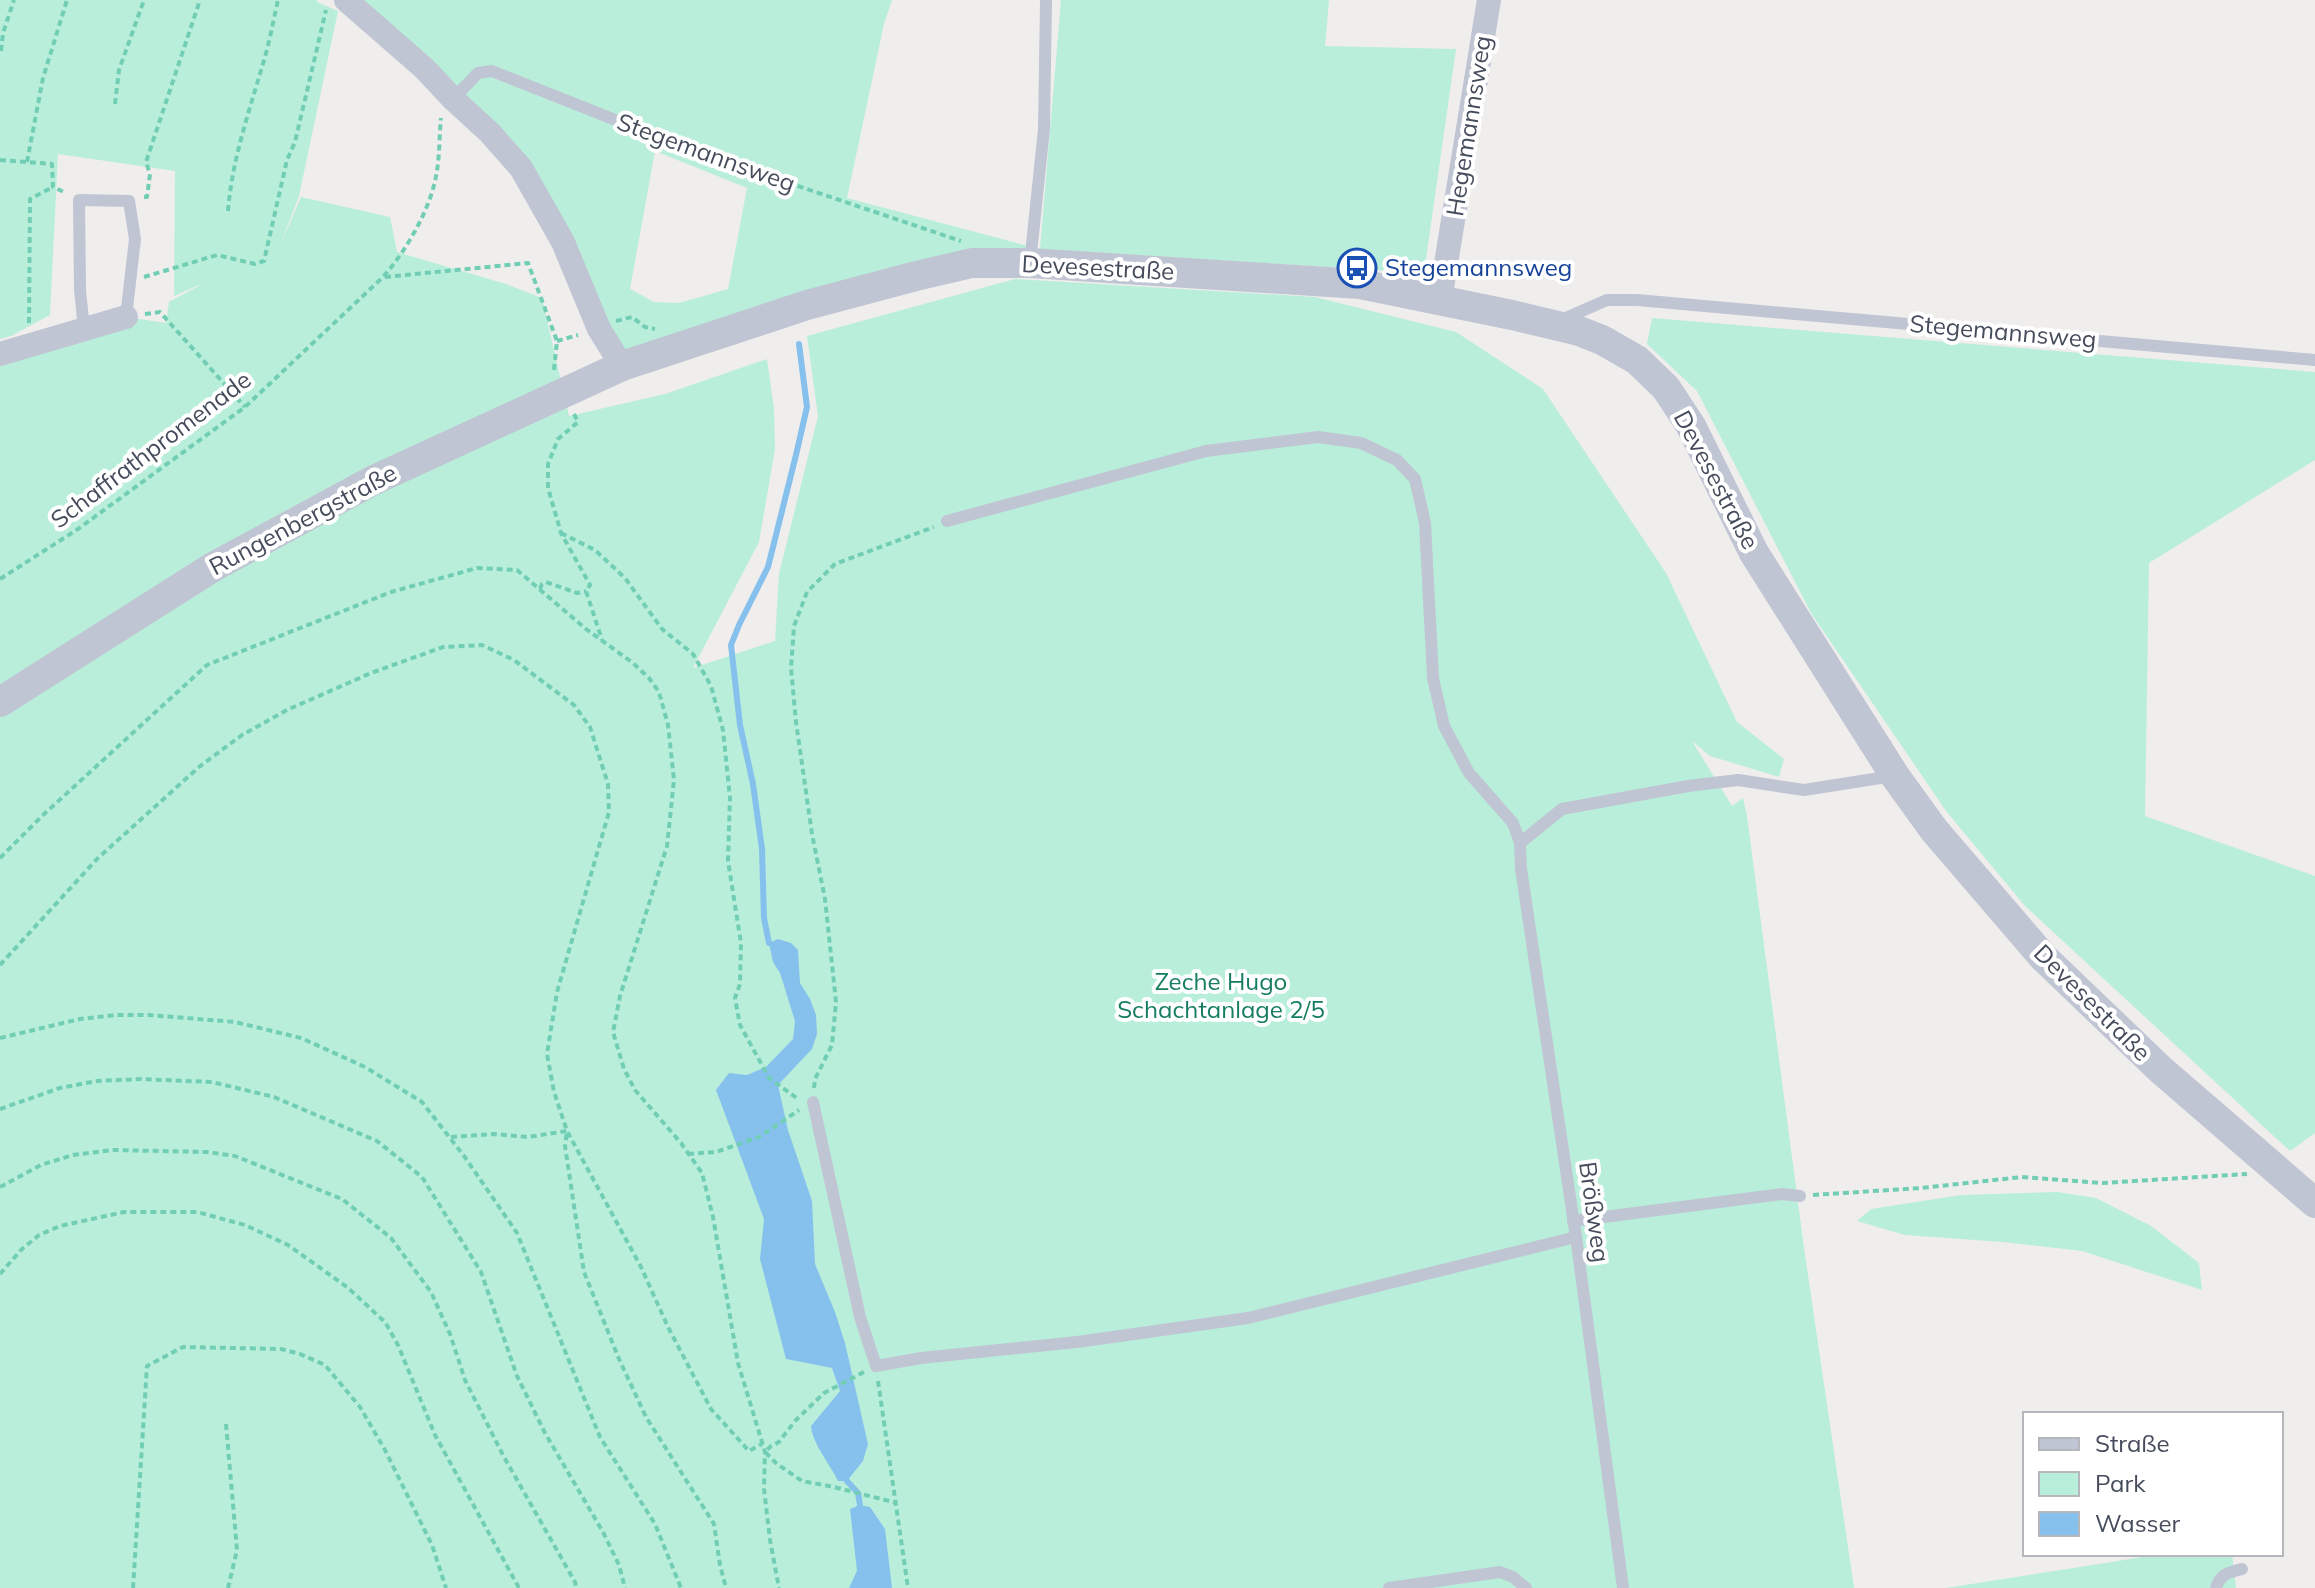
<svg xmlns="http://www.w3.org/2000/svg" width="2315" height="1588" font-family="Mulish,sans-serif">
	<style>
		.green { fill: #b9efda; fill-rule: evenodd }
		.water { fill: #86c0ed }
		.lines { fill: none; stroke-linecap: round; stroke-linejoin: round }
		.stream { stroke: #86c0ed; stroke-width: 6 }
		.path { stroke: #71ceb5; stroke-width: 4; stroke-dasharray: 6 4; stroke-linecap: butt }
		.service { stroke: #c0c5d3; stroke-width: 12 }
		.minor { stroke: #c0c5d3; stroke-width: 24 }
		.tertiary { stroke: #c0c5d3; stroke-width: 30 }
		.labels { text-anchor: middle; stroke-width: 8; stroke-linejoin: round; paint-order: stroke }
		.street-label { font-size: 24px; fill: #454c5b; stroke: #fff }
		.transit-label { font-size: 24px; fill: #164399; stroke: #fff; text-anchor: start }
		.park-label { font-size: 24px; fill: #157d60; stroke: #fff }
	</style>
	<rect width="100%" height="100%" fill="#f0eded"/>
	<g class="green">
		<polygon points="0,0 317,0 317,2 338,11 299,196 281,243 301,197 390,217 397,252 506,284 542,298 569,416 665,394 767,359 774,409 775,449 759,542 693,668 775,641 779,574 818,416 807,336 1015,279 1315,297 1456,332 1543,389 1666,573 1737,722 1784,759 1779,777 1710,756 1692,741 1732,806 1743,798 1747,816 1804,1248 1854,1588 0,1588 0,354 126,317 166,323 169,302 204,283 174,296 175,171 58,154 50,315 11,336 0,339"/>
		<path d="M346,0H892L884,24L847,198L1040,249L1061,0H1329L1325,46L1456,49L1424,273L1040,249L622,366L521,168ZM655,151L747,188L728,289L679,303L654,302L630,289Z"/>
		<polygon points="1652,318 2315,372 2315,460 2149,563 2145,816 2315,876 2315,1133 2290,1151 2025,906 1946,811 1811,613 1697,391 1647,344"/>
		<polygon points="2057,1192 2096,1198 2151,1226 2199,1263 2202,1290 2082,1251 2003,1242 1905,1235 1857,1221 1871,1209 1961,1195"/>
		<polygon points="2162,1554 2232,1554 2236,1588 1946,1588"/>
	</g>
	<g class="water">
		<path d="M778,939L791,943L798,950L800,983L810,999L816,1015L817,1034L812,1049L778,1085L788,1130L812,1201L815,1264L835,1312L845,1343L868,1444L863,1461L847,1481H838C830,1464 812,1443 811,1426L840,1391L832,1368L786,1359L760,1259L764,1219L716,1090L729,1073L747,1075L766,1067L793,1039L795,1021L780,973L773,962L769,943Z"/>
		<polygon points="860,1505 870,1507 885,1529 892,1588 849,1588 857,1571 850,1509"/>
	</g>
	<g class="lines">
		<g class="stream">
			<polyline points="769,943 764,918 762,849 753,784 740,725 731,645 739,625 768,567 796,455 807,407 799,344"/>
			<polyline points="847,1481 858,1493 860,1505"/>
		</g>
		<g class="path">
			<polyline points="1,51 3,33 14,0"/>
			<polyline points="115,104 119,70 144,0"/>
			<polyline points="703,154 961,241"/>
			<polyline points="0,160 52,164 53,187 66,193"/>
			<polyline points="27,162 43,78 67,0"/>
			<polyline points="144,197 147,197 150,174 146,162 200,0"/>
			<path d="M228,211C232,161 248,115 262,67C269,45 273,22 278,0"/>
			<polyline points="144,277 217,255 255,264 264,261 287,160 295,142 326,10"/>
			<polyline points="385,277 528,263 557,341 554,370"/>
			<polyline points="145,314 160,312 245,407"/>
			<polyline points="616,321 632,317 645,327 655,329"/>
			<polyline points="29,323 30,199 53,187"/>
			<polyline points="557,341 578,335"/>
			<polyline points="574,414 578,422 558,439 548,464 548,488 561,533 590,585 586,591 602,640"/>
			<polyline points="561,533 595,550 625,578 662,629 693,654 711,686 723,730 730,798 728,861 741,943 740,984 735,998 740,1025 769,1078 798,1099"/>
			<path d="M0,579L78,529L245,407L383,277C406,251 430,210 436,176C440,157 439,137 441,118"/>
			<polyline points="540,589 542,584 546,582 577,593 586,591"/>
			<polyline points="0,858 41,817 207,665 391,592 477,568 517,570 586,629 633,663 649,678 659,692 668,725 674,780 667,846 620,996 613,1032 624,1069 635,1090 681,1143 702,1173 713,1217 738,1363 765,1452 764,1489 770,1540 779,1588"/>
			<polyline points="0,965 97,859 199,767 242,735 287,710 371,673 443,647 482,645 514,660 574,705 590,727 608,784 609,812 557,992 547,1054 554,1092 567,1131 641,1267 668,1327 711,1409 749,1451 762,1444"/>
			<polyline points="0,1038 80,1019 116,1015 149,1015 235,1022 301,1038 365,1067 422,1102 464,1156 517,1233 600,1437 655,1524 681,1588"/>
			<polyline points="814,1088 815,1079 832,1045 836,1002 825,899 812,834 796,722 791,668 794,626 807,592 835,564 934,527"/>
			<polyline points="0,1109 60,1088 97,1081 140,1079 212,1082 274,1097 377,1141 422,1177 481,1272 517,1376 545,1433 603,1532 619,1565 625,1588"/>
			<polyline points="451,1137 494,1134 528,1137 567,1131 565,1146 584,1272 619,1359 646,1417 714,1524 720,1565 726,1588"/>
			<polyline points="688,1154 716,1152 759,1137 799,1110"/>
			<polyline points="0,1187 41,1165 73,1155 113,1150 207,1152 235,1156 342,1199 391,1238 431,1292 450,1334 465,1380 504,1457 575,1582 576,1588"/>
			<polyline points="1813,1195 1921,1188 2022,1177 2102,1183 2247,1174"/>
			<polyline points="0,1274 22,1249 39,1235 60,1226 124,1212 197,1212 245,1225 288,1245 347,1287 385,1322 398,1345 435,1435 519,1588"/>
			<polyline points="864,1372 824,1393 795,1421 779,1442 771,1446 765,1452 777,1464 802,1481 834,1487 897,1503"/>
			<polyline points="878,1381 908,1588"/>
			<polyline points="226,1424 237,1550 228,1588"/>
			<polyline points="133,1588 147,1366 183,1347 281,1349 300,1354 325,1365 360,1407 385,1450 432,1545 446,1588"/>
		</g>
		<g class="service">
			<polyline points="453,99 478,73 492,71 691,150"/>
			<polyline points="1030,263 1044,129 1046,0"/>
			<polyline points="1561,320 1607,300 1637,300 2315,360"/>
			<polyline points="84,329 80,290 79,200 129,201 135,239 126,317"/>
			<polyline points="947,521 1206,451 1318,437 1361,443 1397,460 1415,479 1425,523 1433,678 1444,726 1469,773 1513,823 1520,843 1521,869 1576,1237 1623,1588"/>
			<polyline points="1520,843 1562,809 1688,786 1738,780 1804,790 1893,776"/>
			<polyline points="813,1102 860,1317 876,1366 921,1358 1077,1342 1248,1318 1576,1237"/>
			<polyline points="1573,1221 1782,1194 1800,1196"/>
			<polyline points="1389,1588 1500,1572 1513,1577 1526,1588"/>
			<path d="M2216,1588C2220,1574 2229,1572 2242,1569"/>
		</g>
		<g class="minor">
			<polyline points="346,0 425,69 453,99 490,133 521,168 563,242 599,329 622,366"/>
			<polyline points="1440,300 1489,0"/>
			<polyline points="0,354 126,317"/>
		</g>
		<polyline class="tertiary" points="0,702 213,567 372,481 622,366 807,305 916,276 972,263 1030,263 1360,284 1512,315 1579,331 1602,340 1637,360 1666,388 1691,426 1754,553 1895,776 1934,830 2043,957 2161,1070 2315,1203"/>
	</g>
	<defs>
		<symbol id="bus-ring" viewBox="-11 -11 22 22"><circle r="9.5" fill="#fff" stroke="#1a4fb4" stroke-width="1.5"/><path d="M-5-6H5V4H4V6H2V4H-2V6H-4V4H-5ZM-3.5-4V0h7V-4ZM-3.5 1.2v1.5H-2V1.2ZM2 1.2v1.5H3.5V1.2Z" fill="#1a4fb4"/></symbol>
	</defs>
	<g fill-rule="evenodd">
		<use href="#bus-ring" x="1335" y="246" width="44" height="44"/>
	</g>
	<g class="labels">
		<g class="street-label">
			<text transform="translate(1469 126) rotate(-81)" y="8">Hegemannsweg</text>
			<text transform="translate(706 153) rotate(20)" y="8">Stegemannsweg</text>
			<text transform="translate(1098 268) rotate(3)" y="8">Devesestraße</text>
			<text transform="translate(2003 332) rotate(5)" y="8">Stegemannsweg</text>
			<text transform="translate(151 450) rotate(-37)" y="8">Schaffrathpromenade</text>
			<text transform="translate(1716 480) rotate(62)" y="8">Devesestraße</text>
			<text transform="translate(303 520) rotate(-28)" y="8">Rungenbergstraße</text>
			<text transform="translate(2092 1003) rotate(45)" y="8">Devesestraße</text>
			<text transform="translate(1594 1212) rotate(82)" y="8">Brößweg</text>
		</g>
		<g class="transit-label">
			<text x="1385" y="276">Stegemannsweg</text>
		</g>
		<g class="park-label">
			<text x="1221" y="990">Zeche Hugo<tspan x="1221" dy="28">Schachtanlage 2/5</tspan></text>
		</g>
	</g>
	<rect x="2023" y="1412" width="260" height="144" fill="#ffffff" stroke="#b5b7bd" stroke-width="2"/>
	<rect x="2039" y="1438" width="40" height="12" fill="#c0c5d3" stroke="#b5b7bd" stroke-width="2"/>
	<text x="2095" y="1452" font-size="24" fill="#454c5b">Straße</text>
	<rect x="2039" y="1472" width="40" height="24" fill="#b9efda" stroke="#b5b7bd" stroke-width="2"/>
	<text x="2095" y="1492" font-size="24" fill="#454c5b">Park</text>
	<rect x="2039" y="1512" width="40" height="24" fill="#86c0ed" stroke="#b5b7bd" stroke-width="2"/>
	<text x="2095" y="1532" font-size="24" fill="#454c5b">Wasser</text>
</svg>
